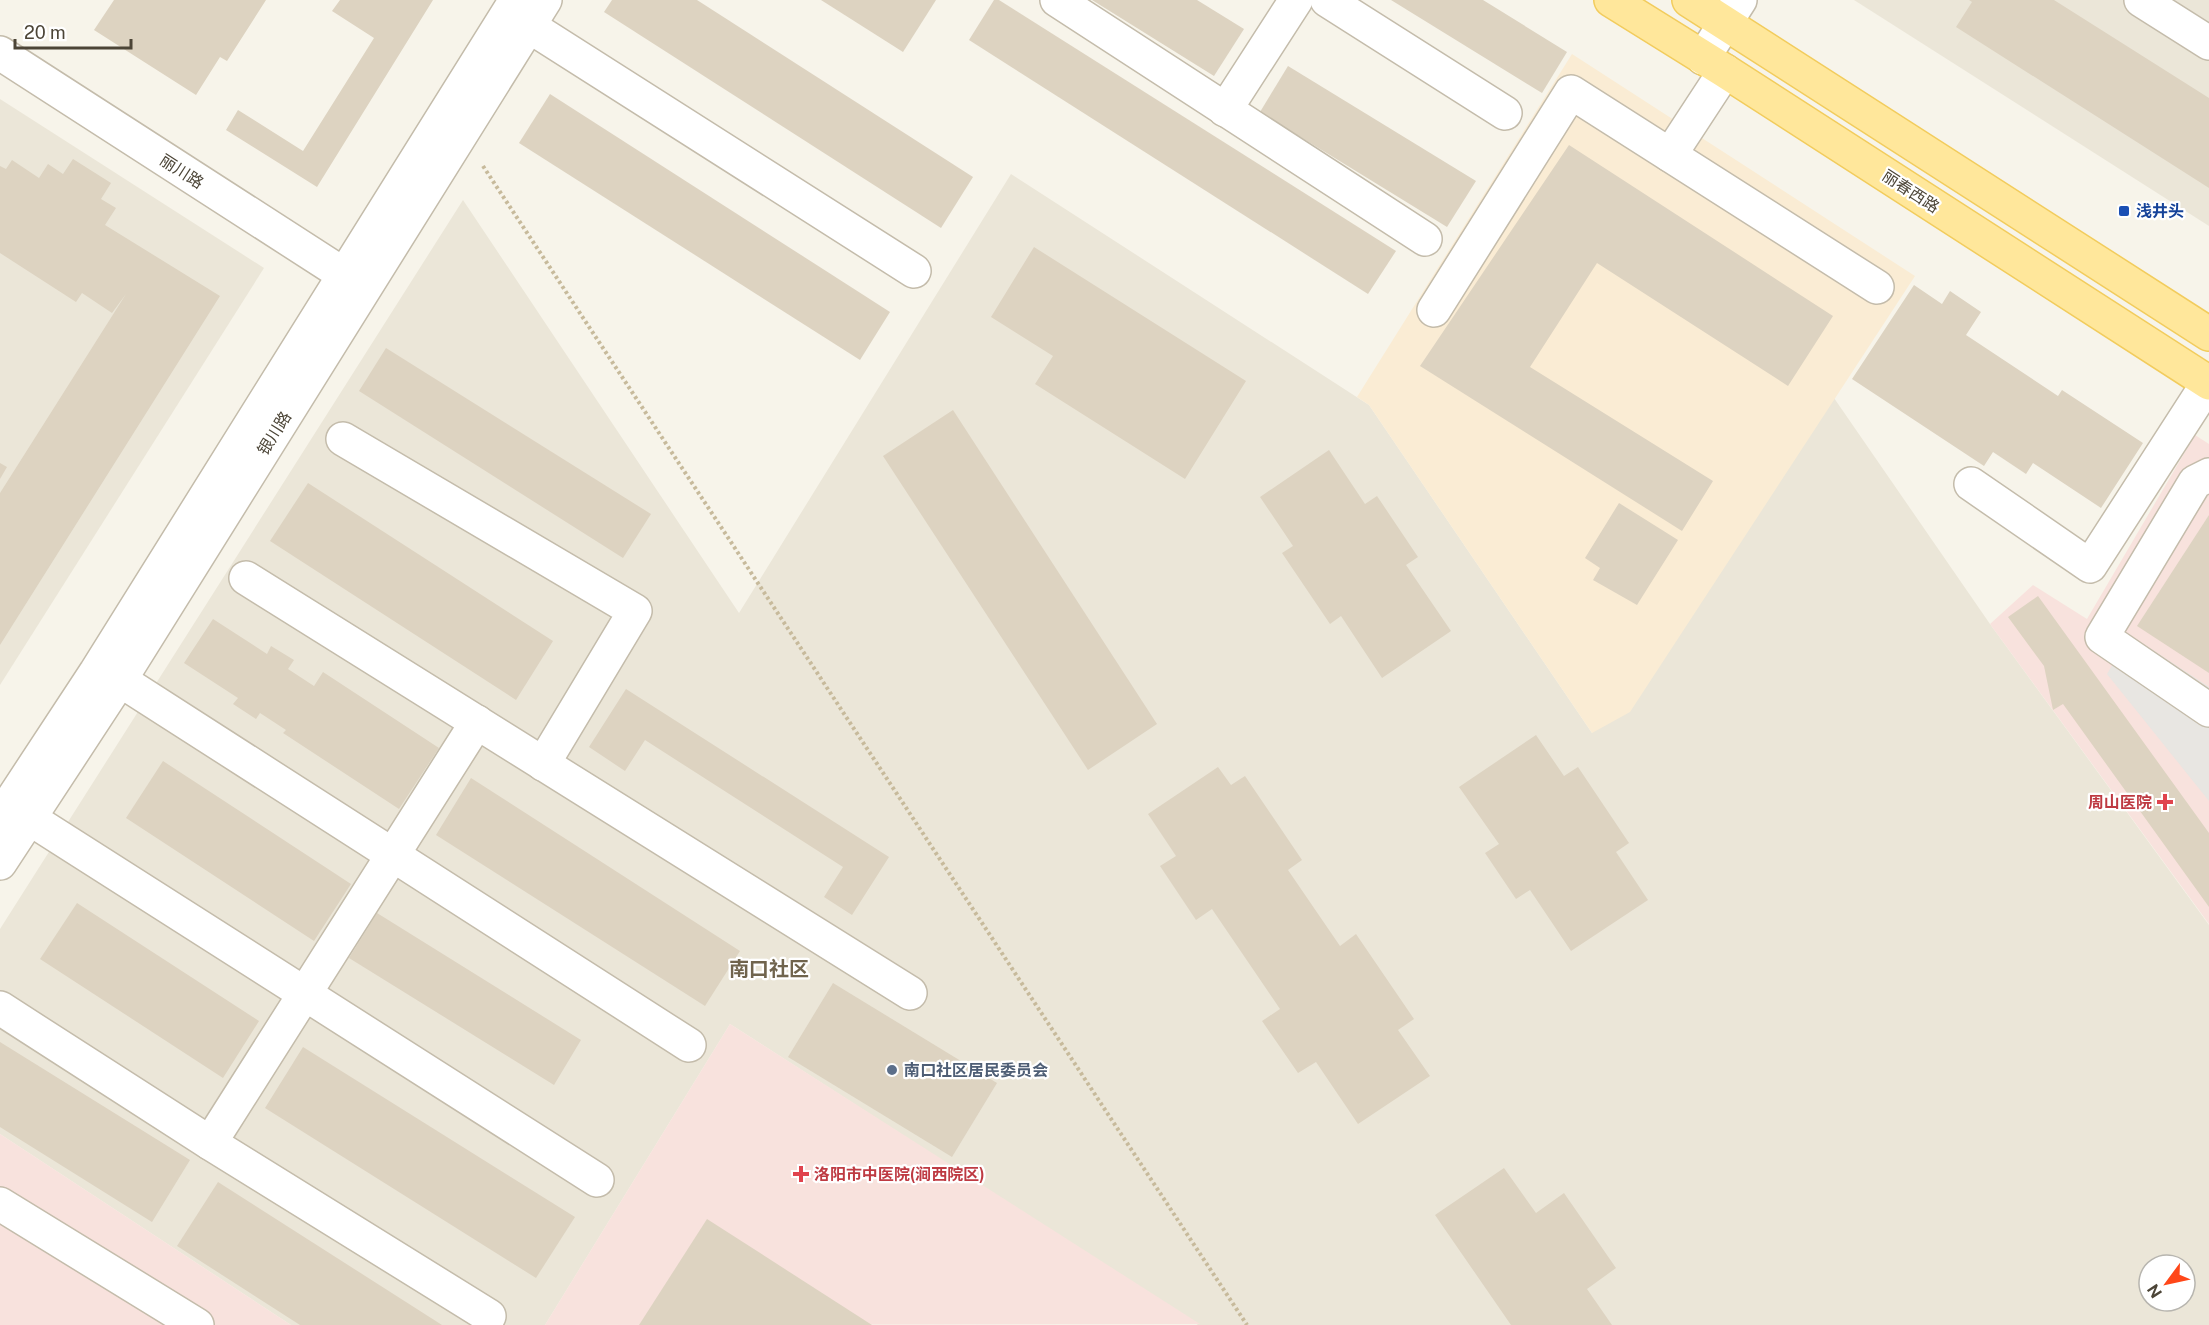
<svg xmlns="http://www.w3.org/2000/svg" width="2209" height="1325" font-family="'Public Sans','Noto Sans SC',sans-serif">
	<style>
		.residential { fill: #ebe6d8; fill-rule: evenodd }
		.commercial { fill: #faecd4 }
		.medical { fill: #f8e2dd }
		.parking { fill: #e8e6e2 }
		.building { fill: #ddd3c1 }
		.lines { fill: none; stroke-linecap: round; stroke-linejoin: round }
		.minor-casing { stroke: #c4bcab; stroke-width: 36 }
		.major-casing { stroke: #f2cc5d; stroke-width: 36 }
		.path { stroke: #c7ba9b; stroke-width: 4; stroke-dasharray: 3 3; stroke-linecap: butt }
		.minor { stroke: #fff; stroke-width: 33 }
		.major { stroke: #ffe79b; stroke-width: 33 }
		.transit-dot { fill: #1a4fb4; stroke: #fff; stroke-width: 2 }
		.health-dot { fill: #e0444e; stroke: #fff; stroke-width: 2 }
		.service-dot { fill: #5c6f8a; stroke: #fff; stroke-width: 2 }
		.labels { text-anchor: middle; stroke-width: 4.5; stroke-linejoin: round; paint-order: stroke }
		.street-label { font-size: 16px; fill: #4c4537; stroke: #fff }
		.transit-label { font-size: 16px; font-weight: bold; fill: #164399; stroke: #fff; text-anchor: start }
		.health-label { font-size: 16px; font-weight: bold; fill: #be3a42; stroke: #fff; text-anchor: end }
		.service-label { font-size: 16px; font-weight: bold; fill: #4e5e75; stroke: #fff; text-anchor: start }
		.quarter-label { font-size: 20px; font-weight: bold; fill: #70644d; stroke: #fff }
	</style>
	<rect width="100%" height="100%" fill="#f7f4ea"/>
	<g class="residential">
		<polygon points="1854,0 2209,0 2209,226"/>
		<polygon points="0,99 264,268 0,685"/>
		<path d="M1011,174L1369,405L1592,733L1834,398L1990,624L2209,925V1325H1198L730,1024L545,1325H291L0,1134V929L463,200L739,613ZM2149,1265H2185V1301H2149Z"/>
	</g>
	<polygon class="commercial" points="1572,54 1915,276 1630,712 1592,733 1369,405 1357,397"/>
	<g class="medical">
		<polygon points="2195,435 2209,444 2209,924 1990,624 2033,585 2087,619"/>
		<polygon points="730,1024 1200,1324 545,1325"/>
		<polygon points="0,1134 291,1325 0,1325"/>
	</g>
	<polygon class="parking" points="2130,635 2209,687 2209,801 2107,674"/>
	<g class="building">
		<polygon points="114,0 266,0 227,61 220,57 196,95 94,30"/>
		<polygon points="340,0 433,0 317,187 226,130 238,110 303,151 374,38 332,11"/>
		<polygon points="612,0 697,0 973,177 941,228 604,12"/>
		<polygon points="821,0 936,0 903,52"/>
		<polygon points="994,0 999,0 1396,251 1368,294 969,40"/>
		<polygon points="1092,0 1197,0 1244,29 1214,76"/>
		<polygon points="1391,0 1483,0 1567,52 1542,93"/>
		<polygon points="1969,0 2054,0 2209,98 2209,188 1956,27 1972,2"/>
		<polygon points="1288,66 1476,181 1447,227 1260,112"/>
		<polygon points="550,94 890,312 860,360 519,143"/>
		<polygon points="1569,145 1833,316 1788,386 1597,263 1530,367 1713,481 1682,531 1420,366"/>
		<polygon points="73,159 111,183 101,199 116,208 105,225 220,296 0,645 0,493 126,294 112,313 82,293 76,302 0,253 0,166 6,169 12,160 39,178 48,164 63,174"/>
		<polygon points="1034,247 1246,381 1185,479 1035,384 1053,356 991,317"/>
		<polygon points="1914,285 1942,304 1950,291 1981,312 1966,335 2058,396 2062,390 2143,443 2101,508 2033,463 2026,474 1993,452 1984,466 1852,379"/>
		<polygon points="386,348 651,514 623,558 359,391"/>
		<polygon points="953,410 1157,724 1088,770 883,456"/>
		<polygon points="1329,450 1365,504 1377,496 1418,557 1406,565 1451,631 1382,678 1341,616 1330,624 1282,553 1293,546 1260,497"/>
		<polygon points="0,463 7,467 0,479"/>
		<polygon points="308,483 553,641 516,700 270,541"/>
		<polygon points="1619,503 1678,540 1637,605 1593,580 1600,568 1585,558"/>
		<polygon points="2209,515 2209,673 2137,626"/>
		<polygon points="2038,596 2209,833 2209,907 2063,704 2053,710 2044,666 2008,617"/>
		<polygon points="213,619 267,654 271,646 294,660 288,669 314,686 323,672 439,748 399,809 283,733 286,730 260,713 256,719 233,704 238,698 184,663"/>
		<polygon points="626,689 889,857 852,915 824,897 843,867 645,740 625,771 589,747"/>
		<polygon points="1536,735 1564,776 1578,767 1629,843 1616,852 1648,900 1571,951 1530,890 1516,899 1485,853 1499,844 1459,787"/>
		<polygon points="163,761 351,884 314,941 126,818"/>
		<polygon points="1218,767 1231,785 1245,776 1302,860 1288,870 1340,946 1356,934 1414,1019 1398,1030 1430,1076 1358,1124 1316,1062 1298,1073 1262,1021 1280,1009 1212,909 1196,920 1160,866 1176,856 1148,814"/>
		<polygon points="471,778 740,951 705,1006 436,835"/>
		<polygon points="77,903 259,1021 223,1078 40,959"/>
		<polygon points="377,913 581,1040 554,1085 349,958"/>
		<polygon points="833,983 997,1083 952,1157 788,1057"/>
		<polygon points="0,1042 190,1160 152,1222 0,1127"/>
		<polygon points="303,1047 575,1217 536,1278 265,1108"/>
		<polygon points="1504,1168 1536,1213 1564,1193 1616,1268 1587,1289 1612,1325 1511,1325 1435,1215"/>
		<polygon points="218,1182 442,1325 300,1325 177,1246"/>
		<polygon points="707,1219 872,1325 639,1325"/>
	</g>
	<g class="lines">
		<defs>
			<g id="minor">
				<polyline points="1057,0 1425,239"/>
				<polyline points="1327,0 1505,113"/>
				<polyline points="2141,0 2209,43"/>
				<polyline points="529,26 914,271"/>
				<polyline points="0,53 363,287"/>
				<polyline points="1703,58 1740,0"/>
				<polyline points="1225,110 1296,0"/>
				<polyline points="1670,155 1725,71"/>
				<polyline points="1434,310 1571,92 1877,287"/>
				<polyline points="343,439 635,611 543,764"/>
				<polyline points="2209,475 2195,482 2102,637 2209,710"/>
				<polyline points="1971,484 2090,566 2208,383"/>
				<polyline points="246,578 910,993"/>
				<polyline points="120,680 689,1045"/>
				<polyline points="0,818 96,672 516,0"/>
				<polyline points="29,818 597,1180"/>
				<polyline points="0,863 120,680 545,0"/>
				<polyline points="0,1008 210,1143 489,1316"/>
				<polyline points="210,1143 477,722"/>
				<polyline points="0,1204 197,1325"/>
			</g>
			<g id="major">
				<polyline points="1611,0 1725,71 2209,383"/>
				<polyline points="1689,0 2209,334"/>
			</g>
		</defs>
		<use href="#minor" class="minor-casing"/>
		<use href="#major" class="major-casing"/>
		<polyline class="path" points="483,166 1247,1325"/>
		<use href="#minor" class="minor"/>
		<use href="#major" class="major"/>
	</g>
	<rect class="transit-dot" x="2118" y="205" width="12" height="12" rx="3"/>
	<g class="health-dot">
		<path d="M2162 793h6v6h6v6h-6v6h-6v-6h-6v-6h6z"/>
		<path d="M798 1165h6v6h6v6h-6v6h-6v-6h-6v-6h6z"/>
	</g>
	<circle class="service-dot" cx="892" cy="1070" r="6"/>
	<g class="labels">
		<g class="street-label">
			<text transform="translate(182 171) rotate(33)" y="6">丽川路</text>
			<text transform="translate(1911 191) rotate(33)" y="6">丽春西路</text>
			<text transform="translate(274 433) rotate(-58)" y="6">银川路</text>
		</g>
		<g class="transit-label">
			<text x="2136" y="217">浅井头</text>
		</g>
		<g class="health-label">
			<text x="2152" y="808">周山医院</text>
			<text x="814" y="1180" text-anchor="start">洛阳市中医院(涧西院区)</text>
		</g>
		<g class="service-label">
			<text x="904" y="1076">南口社区居民委员会</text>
		</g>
		<g class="quarter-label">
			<text x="769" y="976">南口社区</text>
		</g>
	</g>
	<g transform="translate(2167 1283) rotate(237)"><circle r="28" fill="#ffffff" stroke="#b7b5af" stroke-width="1.5"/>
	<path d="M0-4.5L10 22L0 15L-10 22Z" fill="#ff4719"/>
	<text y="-9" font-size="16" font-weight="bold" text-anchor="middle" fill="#4c4537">N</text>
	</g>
	<path d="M15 39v9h116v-9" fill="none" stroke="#4c4537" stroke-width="3"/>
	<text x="24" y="39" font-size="18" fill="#4c4537" stroke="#ffffff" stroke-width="4.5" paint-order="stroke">20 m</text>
</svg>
